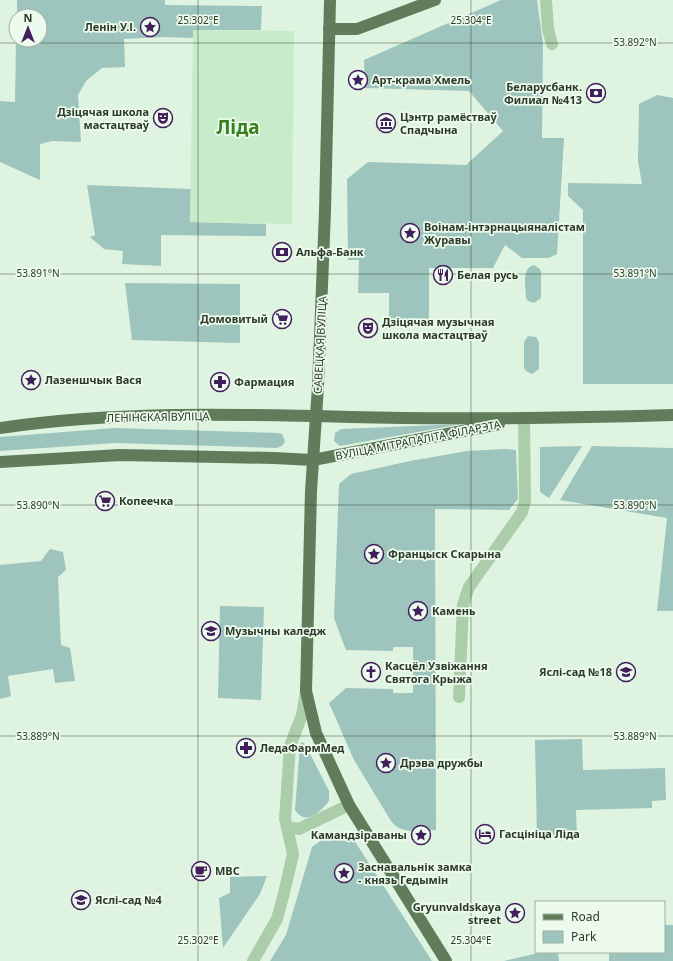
<svg xmlns="http://www.w3.org/2000/svg" width="673" height="961" font-family="'Noto Sans',sans-serif">
	<style>
		.green { fill: #9ec4be }
		.plaza { fill: #c6ecc9 }
		.lines { fill: none; stroke-linecap: round; stroke-linejoin: round }
		.minor { stroke: #abcdaa; stroke-width: 12 }
		.major { stroke: #607c5b; stroke-width: 12 }
		.ticks { fill: none; stroke: #2d3a2a; stroke-width: 1; stroke-opacity: 0.45 }
		.labels { text-anchor: middle; stroke-width: 3.5; stroke-linejoin: round; paint-order: stroke }
		.poi-label { font-size: 11px; font-weight: bold; fill: #2d3a2a; stroke: #ecfbed; text-anchor: start }
		.street-label { font-size: 11px; fill: #2d3a2a; stroke: #ecfbed }
		.town-label { font-size: 19px; font-weight: bold; fill: #37801e; stroke: #ecfbed }
		.ticks-label { font-size: 10px; text-anchor: middle; fill: #2d3a2a; stroke: #ecfbed; stroke-width: 3.5; stroke-linejoin: round; paint-order: stroke }
	</style>
	<rect width="100%" height="100%" fill="#dff4e0"/>
	<g class="green">
		<polygon points="17,0 165,0 165,5 262,6 261,30 193,30 193,38 164,37 124,39 125,67 102,68 86,81 78,95 81,142 52,141 40,144 40,180 0,162 0,101 15,102 16,40 40,40 40,16 17,16"/>
		<polygon points="501,0 537,0 543,44 542,138 564,138 557,254 549,258 522,258 505,245 493,268 429,268 429,319 389,319 389,293 358,293 359,260 348,260 347,179 368,162 466,165 503,131 469,91 365,88 364,60"/>
		<polygon points="657,95 673,98 673,384 583,384 583,210 568,196 568,183 642,184 638,161 639,104"/>
		<polygon points="87,185 191,189 190,222 266,224 266,236 161,235 161,266 122,264 123,251 104,249 90,237 95,235"/>
		<path d="M534,265L540,269L541,272V298L534,303L528,301L526,298C526,287 521,268 534,265Z"/>
		<polygon points="125,283 240,284 240,343 132,340"/>
		<polygon points="528,336 536,337 539,342 539,369 532,374 526,371 524,368 524,342"/>
		<polygon points="462,424 340,446 334,441 335,433 341,429"/>
		<polygon points="115,428 278,433 282,434 285,441 283,445 277,448 115,443 0,451 0,437"/>
		<polygon points="582,446 549,498 540,492 540,447"/>
		<polygon points="592,446 673,448 673,611 657,611 667,518 560,500"/>
		<path d="M506,449L516,450L518,499L509,510L435,509L436,830C421,830 401,835 391,821L354,760L329,703L346,688L393,689V693H413V647H393V651L346,650L334,618L339,484L351,474L410,461L467,451Z"/>
		<polygon points="50,549 63,552 66,570 58,577 61,645 70,648 75,681 55,683 53,669 8,676 11,696 0,699 0,565 41,561"/>
		<polygon points="220,606 264,607 261,700 218,698"/>
		<polygon points="582,739 583,770 665,768 666,800 652,801 652,808 576,810 577,837 537,838 535,740"/>
		<path d="M302,742L305,744L329,791V801C321,811 306,827 295,810L300,744Z"/>
		<polygon points="338,835 352,837 432,961 270,961 286,935 312,847 323,839"/>
		<polygon points="267,876 260,894 223,948 219,898 230,893 230,877"/>
		<polygon points="664,925 673,925 673,961 609,961 609,952 664,952"/>
		<polygon points="543,952 558,952 559,961 504,961"/>
	</g>
	<polygon class="plaza" points="193,30 294,31 292,224 190,222"/>
	<g class="lines">
		<g class="minor">
			<polyline points="546,0 548,29 552,44"/>
			<polyline points="306,691 302,715 290,746 285,819 287,827 299,829 349,805"/>
			<polyline points="459,697 463,605 469,587 522,512 525,501 524,419"/>
			<polyline points="253,961 277,919 284,893 293,854 287,827"/>
		</g>
		<g class="major">
			<polyline points="330,0 325,211 318,386 311,491 306,691 316,733 349,805 446,961"/>
			<polyline points="329,29 357,29 435,0"/>
			<path d="M0,428C116,411 235,414 351,417C459,420 566,418 673,415"/>
			<polyline points="0,462 120,455 274,458 313,460 499,424"/>
		</g>
	</g>
	<path class="ticks" d="M198,0V961M471,0V961M0,43H673M0,274H673M0,505H673M0,736H673"/>
	<defs>
		<symbol id="sight-ring" viewBox="-11 -11 22 22"><circle r="9.5" fill="#ecfbed" stroke="#431e5d" stroke-width="1.5"/><path d="M0-6L1.8-2.2L6-1.7L2.9 1.2L3.7 5.4L0 3.3L-3.7 5.4L-2.9 1.2L-6-1.7L-1.8-2.2Z" fill="#431e5d"/></symbol>
		<symbol id="bank-ring" viewBox="-11 -11 22 22"><circle r="9.5" fill="#ecfbed" stroke="#431e5d" stroke-width="1.5"/><path d="M-6-4H6V4H-6ZM0-2.3a2.3 2.3 0 1 0 0 4.6a2.3 2.3 0 1 0 0-4.6Z" fill="#431e5d"/></symbol>
		<symbol id="theatre-ring" viewBox="-11 -11 22 22"><circle r="9.5" fill="#ecfbed" stroke="#431e5d" stroke-width="1.5"/><path d="M-5-5.5Q0-4 5-5.5V0Q5 5 0 6Q-5 5-5 0ZM-3.3-2.5H-1v1.5H-3.3ZM1-2.5H3.3v1.5H1ZM-2.8 1Q0 5.5 2.8 1Z" fill="#431e5d"/></symbol>
		<symbol id="museum-ring" viewBox="-11 -11 22 22"><circle r="9.5" fill="#ecfbed" stroke="#431e5d" stroke-width="1.5"/><path d="M0-6L6-3V-2H-6V-3ZM-5-1h2V3h-2ZM-1-1h2V3h-2ZM3-1h2V3H3ZM-6 4H6V6H-6Z" fill="#431e5d"/></symbol>
		<symbol id="restaurant-ring" viewBox="-11 -11 22 22"><circle r="9.5" fill="#ecfbed" stroke="#431e5d" stroke-width="1.5"/><path d="M-5-6h1v4h1v-4h1v4h1v-4h1v5L-1.5 .5V6h-2V.5L-5-1ZM5-6V6H3V1.5H1.5Q1.5-4 5-6Z" fill="#431e5d"/></symbol>
		<symbol id="supermarket-ring" viewBox="-11 -11 22 22"><circle r="9.5" fill="#ecfbed" stroke="#431e5d" stroke-width="1.5"/><path d="M-6-5.5h2.5l.6 2H6L4.5 2H-2.5L-4.4-4H-6ZM-1.5 3.2a1.3 1.3 0 1 0 .1 0ZM3 3.2a1.3 1.3 0 1 0 .1 0Z" fill="#431e5d"/></symbol>
		<symbol id="pharmacy-ring" viewBox="-11 -11 22 22"><circle r="9.5" fill="#ecfbed" stroke="#431e5d" stroke-width="1.5"/><path d="M-2-6h4v4h4v4h-4v4h-4v-4h-4v-4h4Z" fill="#431e5d"/></symbol>
		<symbol id="university-ring" viewBox="-11 -11 22 22"><circle r="9.5" fill="#ecfbed" stroke="#431e5d" stroke-width="1.5"/><path d="M0-5L7-2L0 1L-7-2ZM-4 1L0 2.5L4 1V4Q0 6-4 4Z" fill="#431e5d"/></symbol>
		<symbol id="church-ring" viewBox="-11 -11 22 22"><circle r="9.5" fill="#ecfbed" stroke="#431e5d" stroke-width="1.5"/><path d="M-1.2-6h2.4v3.5h3.3v2.4h-3.3V6h-2.4V-.1h-3.3v-2.4h3.3Z" fill="#431e5d"/></symbol>
		<symbol id="school-ring" viewBox="-11 -11 22 22"><circle r="9.5" fill="#ecfbed" stroke="#431e5d" stroke-width="1.5"/><path d="M0-5L7-2L0 1L-7-2ZM-4 1L0 2.5L4 1V4Q0 6-4 4Z" fill="#431e5d"/></symbol>
		<symbol id="hotel-ring" viewBox="-11 -11 22 22"><circle r="9.5" fill="#ecfbed" stroke="#431e5d" stroke-width="1.5"/><path d="M-6-4.5h1.5V1H6V5H4.5V3h-9V5H-6ZM-4 0a1.8 1.8 0 1 1 3.6 0ZM.5 0V-2.5h3Q6-2.5 6 0Z" fill="#431e5d"/></symbol>
		<symbol id="cafe-ring" viewBox="-11 -11 22 22"><circle r="9.5" fill="#ecfbed" stroke="#431e5d" stroke-width="1.5"/><path d="M-5.5-4.5H6V0H3Q3 3.5 0 3.5H-2.5Q-5.5 3.5-5.5 0ZM3-3.2v2h1.7v-2ZM-6 4.5H4V6H-6Z" fill="#431e5d"/></symbol>
	</defs>
	<g fill-rule="evenodd">
		<use href="#sight-ring" x="139" y="16" width="22" height="22"/>
		<use href="#sight-ring" x="347" y="69" width="22" height="22"/>
		<use href="#bank-ring" x="585" y="82" width="22" height="22"/>
		<use href="#theatre-ring" x="152" y="107" width="22" height="22"/>
		<use href="#museum-ring" x="375" y="112" width="22" height="22"/>
		<use href="#sight-ring" x="399" y="222" width="22" height="22"/>
		<use href="#bank-ring" x="271" y="241" width="22" height="22"/>
		<use href="#restaurant-ring" x="432" y="264" width="22" height="22"/>
		<use href="#supermarket-ring" x="271" y="308" width="22" height="22"/>
		<use href="#theatre-ring" x="357" y="317" width="22" height="22"/>
		<use href="#sight-ring" x="20" y="369" width="22" height="22"/>
		<use href="#pharmacy-ring" x="209" y="371" width="22" height="22"/>
		<use href="#supermarket-ring" x="94" y="490" width="22" height="22"/>
		<use href="#sight-ring" x="363" y="543" width="22" height="22"/>
		<use href="#sight-ring" x="407" y="600" width="22" height="22"/>
		<use href="#university-ring" x="200" y="620" width="22" height="22"/>
		<use href="#church-ring" x="360" y="661" width="22" height="22"/>
		<use href="#school-ring" x="615" y="661" width="22" height="22"/>
		<use href="#pharmacy-ring" x="235" y="737" width="22" height="22"/>
		<use href="#sight-ring" x="375" y="752" width="22" height="22"/>
		<use href="#hotel-ring" x="474" y="823" width="22" height="22"/>
		<use href="#sight-ring" x="410" y="824" width="22" height="22"/>
		<use href="#cafe-ring" x="190" y="860" width="22" height="22"/>
		<use href="#sight-ring" x="333" y="862" width="22" height="22"/>
		<use href="#school-ring" x="70" y="889" width="22" height="22"/>
		<use href="#sight-ring" x="504" y="902" width="22" height="22"/>
	</g>
	<g class="labels">
		<g class="poi-label">
			<text x="136" y="31" text-anchor="end">Ленін У.І.</text>
			<text x="372" y="84">Арт-крама Хмель</text>
			<text x="582" y="91" text-anchor="end">Беларусбанк.<tspan x="582" dy="13">Филиал №413</tspan></text>
			<text x="149" y="116" text-anchor="end">Дзіцячая школа<tspan x="149" dy="13">мастацтваў</tspan></text>
			<text x="400" y="121">Цэнтр рамёстваў<tspan x="400" dy="13">Спадчына</tspan></text>
			<text x="424" y="231">Воінам-інтэрнацыяналістам<tspan x="424" dy="13">Журавы</tspan></text>
			<text x="296" y="256">Альфа-Банк</text>
			<text x="457" y="279">Белая русь</text>
			<text x="268" y="323" text-anchor="end">Домовитый</text>
			<text x="382" y="326">Дзіцячая музычная<tspan x="382" dy="13">школа мастацтваў</tspan></text>
			<text x="45" y="384">Лазеншчык Вася</text>
			<text x="234" y="386">Фармация</text>
			<text x="119" y="505">Копеечка</text>
			<text x="388" y="558">Францыск Скарына</text>
			<text x="432" y="615">Камень</text>
			<text x="225" y="635">Музычны каледж</text>
			<text x="385" y="670">Касцёл Узвіжання<tspan x="385" dy="13">Святога Крыжа</tspan></text>
			<text x="612" y="676" text-anchor="end">Яслі-сад №18</text>
			<text x="260" y="752">ЛедаФармМед</text>
			<text x="400" y="767">Дрэва дружбы</text>
			<text x="499" y="838">Гасцініца Ліда</text>
			<text x="407" y="839" text-anchor="end">Камандзіраваны</text>
			<text x="358" y="871">Заснавальнік замка<tspan x="358" dy="13">- князь Гедымін</tspan></text>
			<text x="215" y="875">MBC</text>
			<text x="95" y="904">Яслі-сад №4</text>
			<text x="501" y="911" text-anchor="end">Gryunvaldskaya<tspan x="501" dy="13">street</tspan></text>
		</g>
		<g class="street-label">
			<text transform="translate(320 345) rotate(-87)" y="4">САВЕЦКАЯ ВУЛІЦА</text>
			<text transform="translate(158 417) rotate(-1)" y="4">ЛЕНІНСКАЯ ВУЛІЦА</text>
			<text transform="translate(418 440) rotate(-11)" y="4">ВУЛІЦА МІТРАПАЛІТА ФІЛАРЭТА</text>
		</g>
		<g class="town-label">
			<text x="238" y="134">Ліда</text>
		</g>
	</g>
	<g class="ticks-label">
		<text x="198" y="24">25.302°E</text>
		<text x="471" y="24">25.304°E</text>
		<text x="635" y="46">53.892°N</text>
		<text x="38" y="277">53.891°N</text>
		<text x="635" y="277">53.891°N</text>
		<text x="38" y="509">53.890°N</text>
		<text x="635" y="509">53.890°N</text>
		<text x="38" y="740">53.889°N</text>
		<text x="635" y="740">53.889°N</text>
		<text x="198" y="944">25.302°E</text>
		<text x="471" y="944">25.304°E</text>
	</g>
	<rect x="535" y="901" width="130" height="52" fill="#ecfbed" stroke="#a0ae9f"/>
	<rect x="543" y="914" width="20" height="6" fill="#607c5b" stroke="#a0ae9f"/>
	<text x="571" y="921" font-size="12" fill="#2d3a2a">Road</text>
	<rect x="543" y="931" width="20" height="12" fill="#9ec4be" stroke="#a0ae9f"/>
	<text x="571" y="941" font-size="12" fill="#2d3a2a">Park</text>
	<g transform="translate(28 28)"><circle r="19" fill="#ecfbed" stroke="#a0ae9f"/>
	<path d="M0-3L7 15L0 10L-7 15Z" fill="#431e5d"/>
	<text y="-6" font-size="11" font-weight="bold" text-anchor="middle" fill="#2d3a2a">N</text>
	</g>
</svg>
